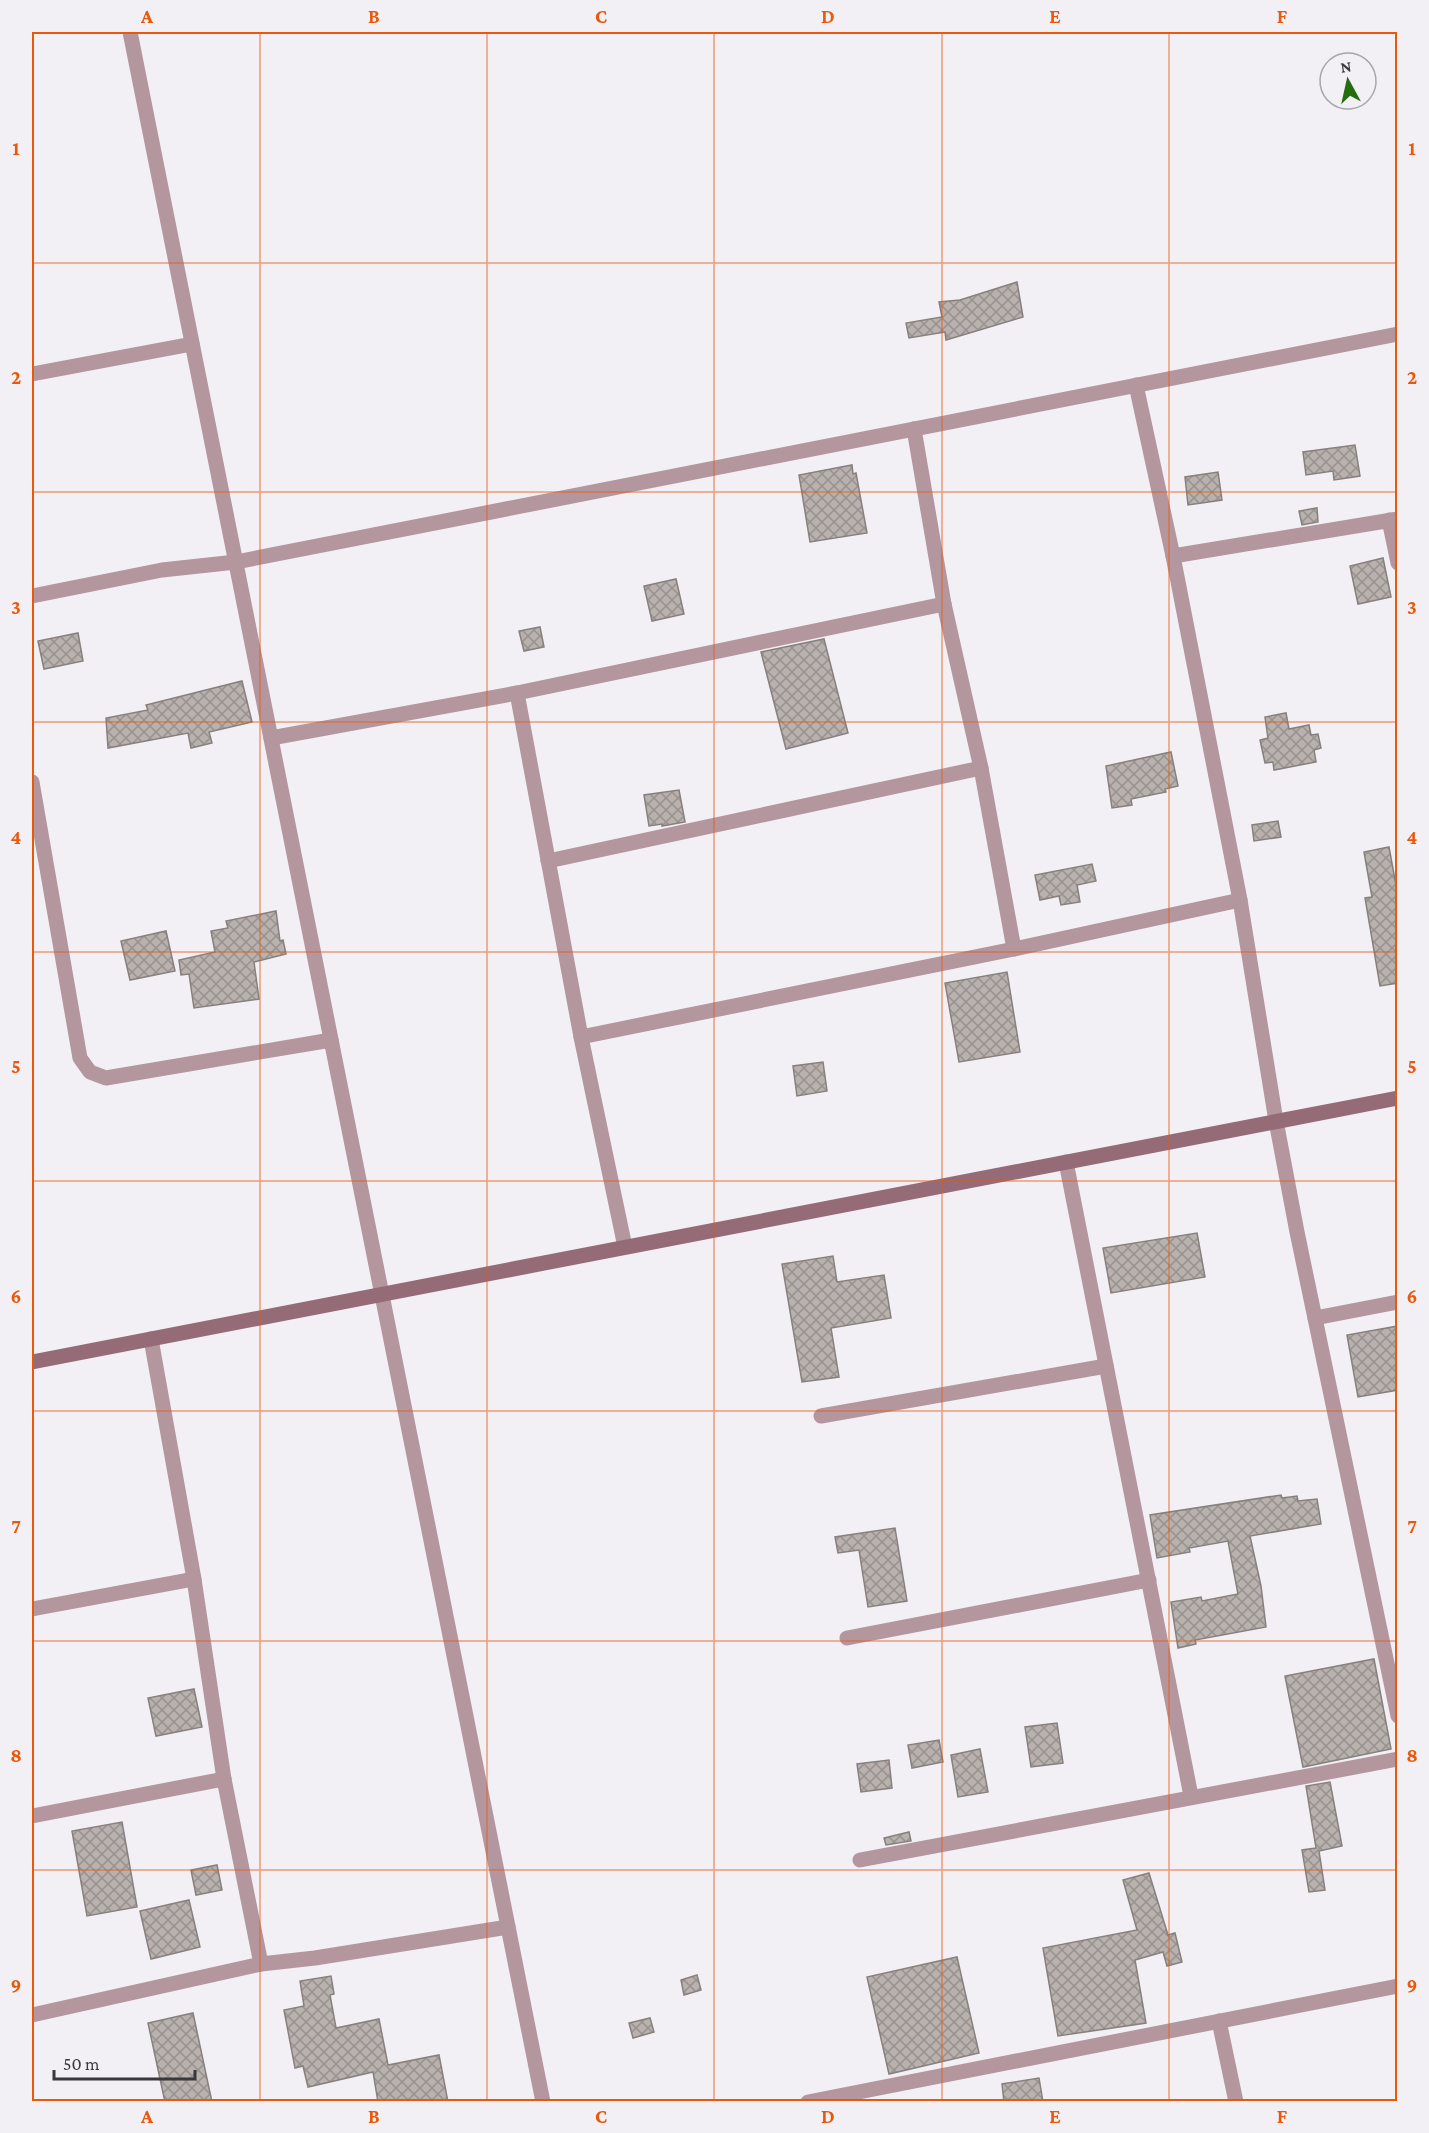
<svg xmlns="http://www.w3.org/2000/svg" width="1429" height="2133" font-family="'Crimson Pro',serif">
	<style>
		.building { fill: url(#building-cross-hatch); stroke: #87807d; stroke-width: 1.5 }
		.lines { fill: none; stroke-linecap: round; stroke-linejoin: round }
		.street { stroke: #b4969e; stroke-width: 15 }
		.secondary { stroke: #946b77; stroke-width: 15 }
		.grid { fill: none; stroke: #e8590c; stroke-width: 1.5; stroke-opacity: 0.55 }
		.neatline { fill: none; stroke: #e8590c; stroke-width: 2 }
		.grid-label { font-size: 20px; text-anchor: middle; font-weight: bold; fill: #e8590c }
	</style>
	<defs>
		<pattern id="building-cross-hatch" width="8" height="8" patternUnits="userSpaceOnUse" patternTransform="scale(1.5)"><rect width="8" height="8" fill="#b8b1ae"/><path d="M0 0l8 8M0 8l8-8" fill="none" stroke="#97918f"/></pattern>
	</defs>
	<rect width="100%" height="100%" fill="#f2eff5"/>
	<g class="building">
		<polygon points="1017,282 1023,317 946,340 945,332 909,338 906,323 942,317 939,302 960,300"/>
		<polygon points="1355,445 1360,476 1334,480 1333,471 1306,475 1303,452"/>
		<polygon points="852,465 853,474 856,473 867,533 810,542 799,475"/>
		<polygon points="1218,472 1222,500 1188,505 1185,477"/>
		<polygon points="1317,508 1318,522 1302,525 1299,511"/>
		<polygon points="1383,558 1391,597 1358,604 1350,566"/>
		<polygon points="676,579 684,614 652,621 644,586"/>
		<polygon points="540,627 544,647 524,651 519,631"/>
		<polygon points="78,633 83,661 44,669 38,641"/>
		<polygon points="824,639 848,733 786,749 761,652"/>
		<polygon points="242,681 252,722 209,732 212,743 191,748 188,733 108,748 106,718 148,710 146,705"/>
		<polygon points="1286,713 1289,729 1309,725 1311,735 1318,734 1321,748 1314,750 1316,762 1274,770 1273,762 1265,763 1260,740 1268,738 1265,717"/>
		<polygon points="1171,752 1178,786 1165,789 1166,792 1131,799 1132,805 1112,808 1106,766"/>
		<polygon points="679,790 685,822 662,826 662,824 649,826 644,795"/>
		<polygon points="1278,821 1281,837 1254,841 1252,825"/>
		<polygon points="1389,847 1398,896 1398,983 1380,986 1365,898 1372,897 1364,852"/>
		<polygon points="1092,864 1096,881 1077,885 1080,902 1061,905 1059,896 1040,900 1035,875"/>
		<polygon points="276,911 280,941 283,940 286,954 254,962 259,999 194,1008 189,974 181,975 179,960 215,952 211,931 228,928 226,921"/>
		<polygon points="166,931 175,971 130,980 121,941"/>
		<polygon points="1007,972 1020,1052 959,1062 945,983"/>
		<polygon points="823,1062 827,1091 797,1096 793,1066"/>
		<polygon points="1197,1233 1205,1277 1111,1293 1103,1248"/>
		<polygon points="833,1256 837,1282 884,1275 891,1318 831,1328 839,1377 802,1382 782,1264"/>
		<polygon points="1398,1326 1398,1390 1358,1397 1347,1335"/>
		<polygon points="1281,1495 1282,1498 1297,1496 1298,1501 1317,1499 1321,1524 1250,1536 1261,1586 1266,1627 1195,1640 1196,1644 1178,1648 1171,1602 1201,1597 1202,1601 1238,1594 1228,1541 1189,1548 1190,1552 1157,1558 1150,1515"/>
		<polygon points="895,1528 907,1601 868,1607 859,1550 838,1553 835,1537"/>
		<polygon points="1374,1659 1391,1749 1303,1767 1285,1676"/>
		<polygon points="194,1689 202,1727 156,1736 148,1698"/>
		<polygon points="1057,1723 1063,1763 1031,1767 1025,1727"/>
		<polygon points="939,1740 943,1762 912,1768 908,1745"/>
		<polygon points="980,1749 988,1792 958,1797 951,1755"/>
		<polygon points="889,1760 892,1788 861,1792 857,1764"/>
		<polygon points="1330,1782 1342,1846 1319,1851 1325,1890 1309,1892 1302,1850 1316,1848 1306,1786"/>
		<polygon points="122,1822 137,1907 87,1916 72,1831"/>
		<polygon points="909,1832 911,1841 886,1845 884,1838"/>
		<polygon points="217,1865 222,1890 196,1895 191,1870"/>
		<polygon points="1149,1873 1168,1935 1175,1933 1182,1962 1167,1966 1163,1952 1135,1960 1146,2023 1058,2036 1043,1948 1137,1930 1123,1880"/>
		<polygon points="189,1900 200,1947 151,1959 140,1911"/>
		<polygon points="957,1957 979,2053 889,2074 867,1977"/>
		<polygon points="697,1975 701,1990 684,1995 681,1980"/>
		<polygon points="331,1976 334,1994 330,1995 336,2028 379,2019 388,2065 439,2055 448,2102 378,2102 373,2072 308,2087 303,2066 295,2068 284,2010 304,2006 300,1981"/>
		<polygon points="193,2013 212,2102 165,2102 148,2023"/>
		<polygon points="650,2018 654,2032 633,2038 629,2023"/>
		<polygon points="1039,2078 1043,2102 1004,2102 1002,2084"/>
	</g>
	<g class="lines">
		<g class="street">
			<polyline points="130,32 543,2102"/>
			<polyline points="32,374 192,344"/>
			<polyline points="1136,385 1173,556 1240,900 1276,1121 1297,1232 1398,1716"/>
			<polyline points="914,429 944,604 981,768 1014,949"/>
			<polyline points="1389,520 1398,563"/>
			<polyline points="1173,556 1398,519"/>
			<polyline points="32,596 162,570 236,562 1398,334"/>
			<polyline points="517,693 581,1037 625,1247"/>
			<polyline points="271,738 517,693 944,604"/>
			<polyline points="32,782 80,1058 90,1072 106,1078 331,1040"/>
			<polyline points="548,861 981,768"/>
			<polyline points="581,1037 1014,949 1240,900"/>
			<polyline points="1066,1162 1191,1796"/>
			<polyline points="1315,1318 1398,1302"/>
			<polyline points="151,1339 194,1579 224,1779 261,1964"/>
			<polyline points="821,1416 1106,1366"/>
			<polyline points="32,1609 194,1579"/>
			<polyline points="847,1638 1149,1580"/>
			<polyline points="32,1816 224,1779"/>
			<polyline points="860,1860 1398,1759"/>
			<polyline points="32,2015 261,1964 315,1958 508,1927"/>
			<polyline points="1219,2021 1236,2102"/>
			<polyline points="808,2102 1398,1986"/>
		</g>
		<polyline class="secondary" points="32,1362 1398,1098"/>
	</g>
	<path class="grid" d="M260,32V2102M487,32V2102M714,32V2102M942,32V2102M1169,32V2102M32,263H1398M32,492H1398M32,722H1398M32,952H1398M32,1181H1398M32,1411H1398M32,1641H1398M32,1870H1398"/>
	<rect width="1429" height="2133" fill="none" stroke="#f2eff5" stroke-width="66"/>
	<g transform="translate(1348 81) rotate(352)"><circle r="28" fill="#f2eff5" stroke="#a8a6aa" stroke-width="1.5"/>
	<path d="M0-4.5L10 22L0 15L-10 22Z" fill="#236d0e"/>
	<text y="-9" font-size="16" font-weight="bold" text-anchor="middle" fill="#39383a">N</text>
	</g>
	<path d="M54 2070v9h141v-9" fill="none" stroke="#39383a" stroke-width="3"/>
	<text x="63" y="2070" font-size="18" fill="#39383a" stroke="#f2eff5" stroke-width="4.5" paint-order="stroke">50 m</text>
	<rect x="33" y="33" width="1363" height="2067" class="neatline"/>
	<g class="grid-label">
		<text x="147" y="23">A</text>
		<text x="374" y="23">B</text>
		<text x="601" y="23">C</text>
		<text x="828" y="23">D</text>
		<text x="1055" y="23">E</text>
		<text x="1282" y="23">F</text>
		<text x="16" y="155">1</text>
		<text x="1412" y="155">1</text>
		<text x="16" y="384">2</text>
		<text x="1412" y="384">2</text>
		<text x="16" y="614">3</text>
		<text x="1412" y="614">3</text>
		<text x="16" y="844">4</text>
		<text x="1412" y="844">4</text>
		<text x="16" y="1073">5</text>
		<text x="1412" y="1073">5</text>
		<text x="16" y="1303">6</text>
		<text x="1412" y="1303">6</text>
		<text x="16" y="1533">7</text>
		<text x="1412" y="1533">7</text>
		<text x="16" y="1762">8</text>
		<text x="1412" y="1762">8</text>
		<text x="16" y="1992">9</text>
		<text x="1412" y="1992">9</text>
		<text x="147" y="2123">A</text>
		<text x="374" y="2123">B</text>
		<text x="601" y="2123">C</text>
		<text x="828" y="2123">D</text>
		<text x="1055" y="2123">E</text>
		<text x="1282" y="2123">F</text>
	</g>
</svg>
